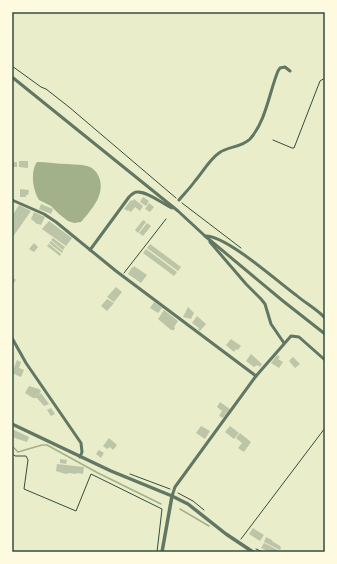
<svg xmlns="http://www.w3.org/2000/svg" width="337" height="564" font-family="Ubuntu,sans-serif">
	<style>
		.water { fill: #a3b18a }
		.lines { fill: none; stroke-linecap: round; stroke-linejoin: round }
		.stream { stroke: #a3b18a; stroke-width: 1.5 }
		.building { fill: #bcc5a7 }
		.path { stroke: #344e41; stroke-width: 1 }
		.minor { stroke: #617663; stroke-width: 3 }
		.tertiary { stroke: #617663; stroke-width: 3.5 }
		.neatline { fill: none; stroke: #344e41; stroke-width: 1.5 }
	</style>
	<rect width="100%" height="100%" fill="#e9edc9"/>
	<path class="water" d="M37,162C47,162 57,164 68,164C74,165 81,164 87,166C92,167 96,171 98,175C107,193 92,209 81,222L74,223L68,221L59,214L51,206L39,200C33,190 30,172 37,162Z"/>
	<g class="lines">
		<g class="stream">
			<polyline points="12,446 18,452 42,445 47,445 98,473 161,504"/>
			<polyline points="180,509 209,526"/>
		</g>
	</g>
	<g class="building">
		<polygon points="19,161 28,161 28,168 19,167"/>
		<rect x="12" y="162" width="5" height="5"/>
		<polygon points="20,189 29,190 28,195 26,195 26,197 20,197"/>
		<polygon points="143,197 149,201 146,206 140,202"/>
		<polygon points="134,199 143,206 140,211 135,207 131,212 128,210 128,211 124,209 131,200 132,201"/>
		<polygon points="149,203 154,207 150,212 145,209"/>
		<polygon points="41,204 53,209 51,214 39,209"/>
		<polygon points="19,205 31,211 12,238 12,216"/>
		<polygon points="34,212 45,217 41,225 35,223 35,222 31,219"/>
		<polygon points="143,220 146,222 138,233 135,230"/>
		<polygon points="49,221 72,238 66,246 42,229"/>
		<polygon points="147,223 151,226 143,236 139,233"/>
		<polygon points="53,238 65,247 63,250 51,240"/>
		<polygon points="51,241 63,251 62,253 49,243"/>
		<polygon points="34,243 38,247 34,252 29,249"/>
		<polygon points="49,244 61,254 60,256 47,246"/>
		<polygon points="150,244 181,267 178,271 147,248"/>
		<polygon points="146,249 177,272 174,276 143,253"/>
		<polygon points="134,266 147,275 141,283 128,274 132,267 133,268"/>
		<polygon points="12,277 16,280 12,285"/>
		<polygon points="116,287 122,292 114,302 107,297"/>
		<polygon points="107,299 114,303 107,311 101,306"/>
		<polygon points="154,302 162,308 158,313 150,308"/>
		<polygon points="188,307 194,313 191,319 183,317"/>
		<polygon points="164,310 178,321 174,327 175,328 174,330 171,330 158,319"/>
		<polygon points="197,316 206,324 200,331 198,329 199,328 192,323"/>
		<polygon points="231,339 241,346 238,350 236,349 234,352 226,345"/>
		<polygon points="251,354 262,364 260,367 257,365 254,367 246,361"/>
		<polygon points="277,355 280,357 278,359 283,362 279,368 271,363"/>
		<polygon points="293,357 300,364 295,368 289,361"/>
		<polygon points="17,360 21,362 19,368 24,370 21,377 12,373"/>
		<polygon points="29,386 39,389 41,391 39,395 41,393 49,404 44,406 37,398 33,398 25,393"/>
		<polygon points="220,402 230,409 223,418 219,416 222,411 217,407"/>
		<polygon points="51,408 55,414 51,416 47,410"/>
		<polygon points="201,426 210,431 205,439 196,433"/>
		<polygon points="230,426 239,433 234,439 225,432"/>
		<polygon points="12,429 29,437 27,442 12,437"/>
		<polygon points="240,433 251,442 244,452 238,448 242,443 236,438"/>
		<polygon points="109,438 117,445 113,450 110,447 107,449 103,446"/>
		<polygon points="99,450 104,453 101,458 96,454"/>
		<polygon points="60,459 67,460 66,464 60,463"/>
		<polygon points="57,464 84,467 83,474 77,473 76,474 69,473 66,474 56,471"/>
		<polygon points="253,528 264,535 260,541 249,534"/>
		<polygon points="266,537 272,540 272,541 280,546 281,548 280,550 264,542"/>
		<polygon points="264,543 278,550 277,552 269,552 261,548"/>
	</g>
	<g class="lines">
		<g class="path">
			<polyline points="12,66 41,87 46,89 69,107 176,198"/>
			<polyline points="273,140 292,148 294,148 320,81 325,78"/>
			<polyline points="182,203 241,248"/>
			<polyline points="124,273 166,219"/>
			<polyline points="12,453 15,456 26,456 28,460 24,489 76,511 91,474 162,509 157,552"/>
			<polyline points="130,474 170,489"/>
			<polyline points="178,493 193,501 204,510"/>
			<polyline points="241,539 325,428"/>
			<polyline points="256,549 263,552"/>
		</g>
		<g class="minor">
			<polyline points="12,77 178,211 205,236 283,301 325,334"/>
			<polyline points="12,200 44,214 56,222 116,271 256,376"/>
			<path d="M179,200C184,194 190,188 195,181C203,172 209,160 219,153C228,146 241,148 250,139C266,121 269,93 278,71L280,68L285,67L290,71"/>
			<path d="M205,236C226,235 278,282 296,295C305,303 317,309 325,318"/>
			<polyline points="210,242 246,284 261,299 265,304 271,324 284,343"/>
			<path d="M90,250L129,197C131,195 134,192 137,192C147,191 163,204 172,208L173,207"/>
			<polyline points="12,338 26,363 81,443 82,452 80,457"/>
			<polyline points="172,496 175,487 256,376 291,336 299,337 325,360"/>
		</g>
		<g class="tertiary">
			<polyline points="12,424 111,471 172,496 188,504 226,534 253,552"/>
			<polyline points="162,552 172,496"/>
		</g>
	</g>
	<rect width="337" height="564" fill="none" stroke="#fefae0" stroke-width="26"/>
	<rect x="13" y="13" width="311" height="538" class="neatline"/>
</svg>
